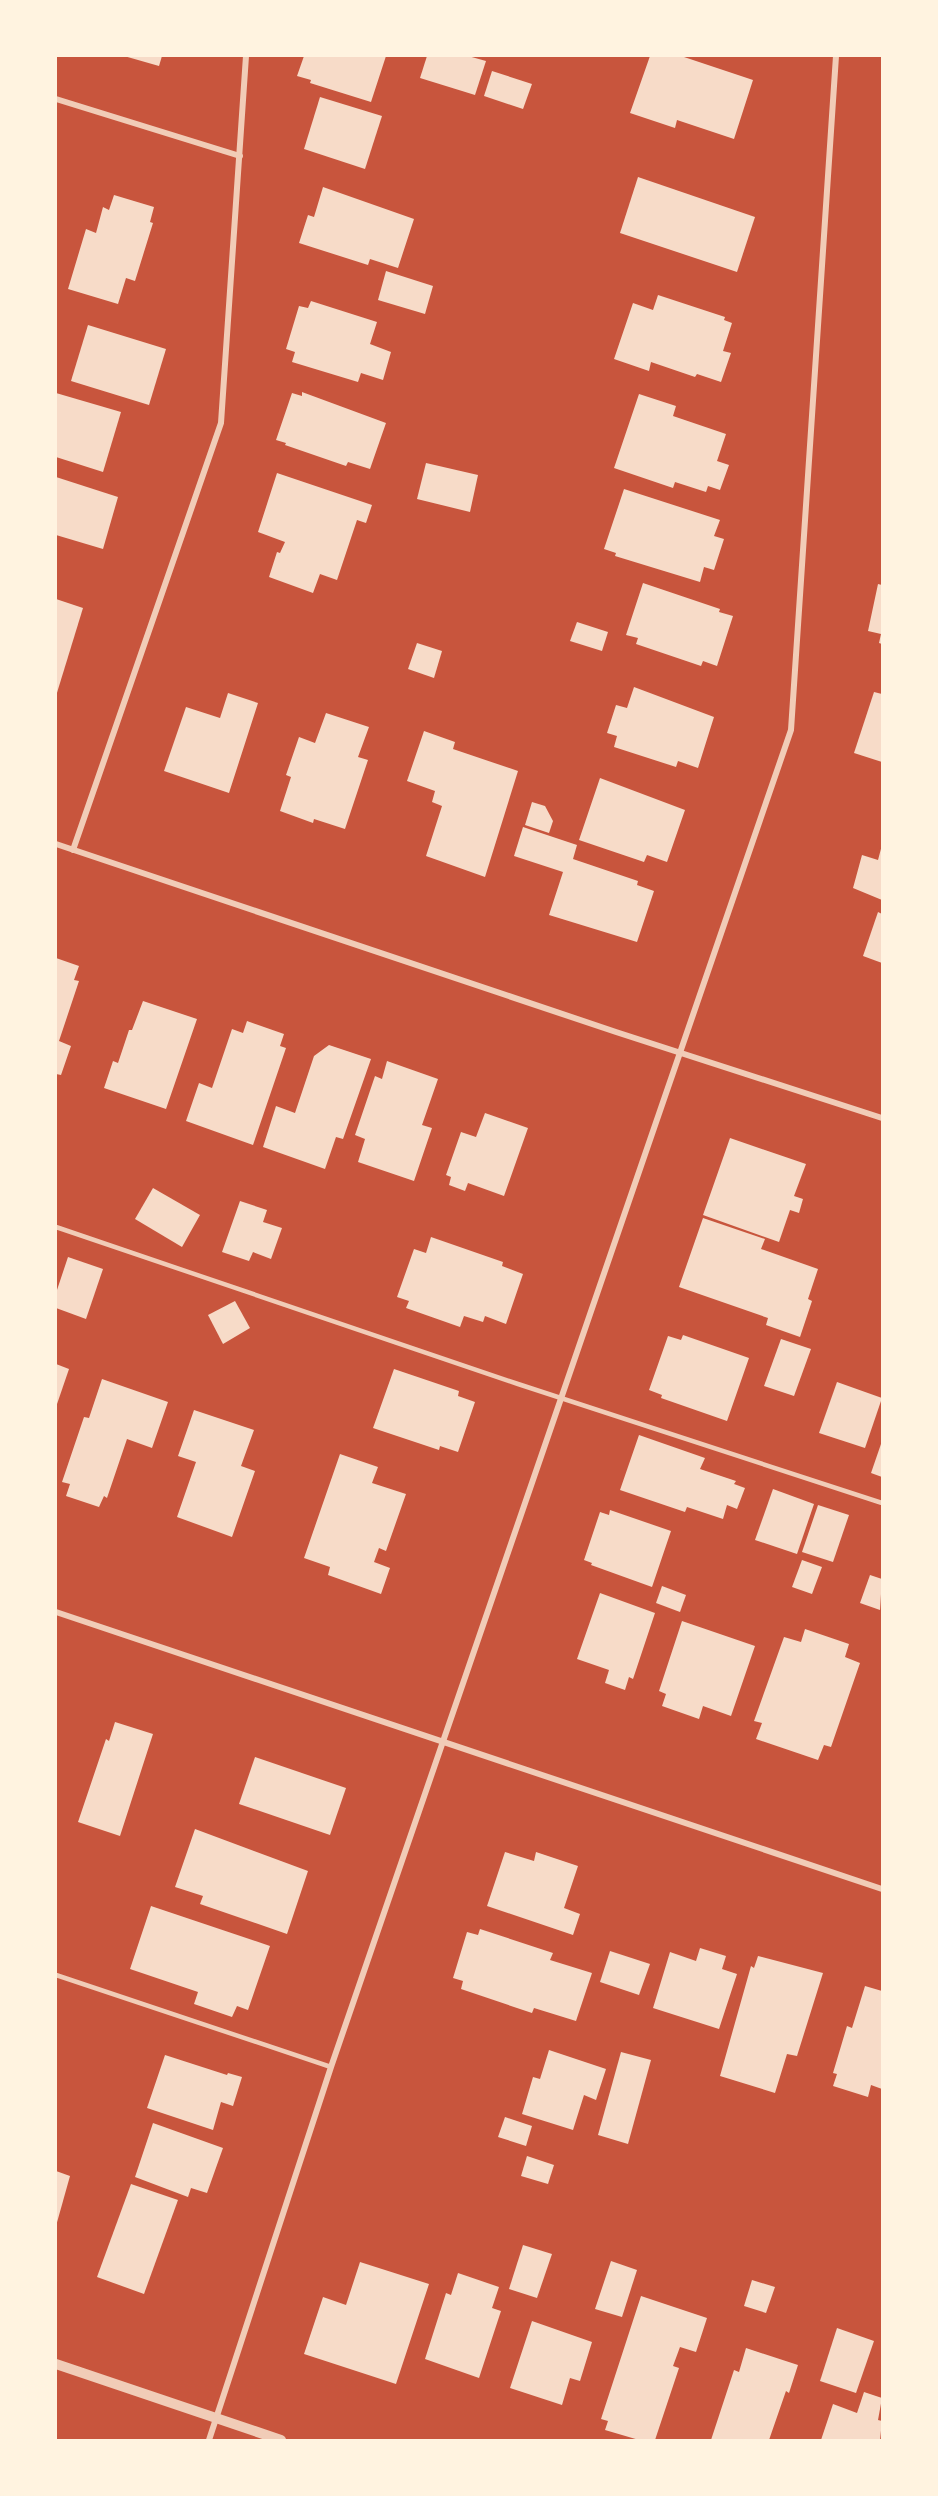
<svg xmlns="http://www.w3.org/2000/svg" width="938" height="2496" font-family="'PT Sans Narrow',sans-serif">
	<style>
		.building { fill: #f7dbc8 }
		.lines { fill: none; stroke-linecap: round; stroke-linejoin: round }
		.service { stroke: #f1ccb7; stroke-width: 4.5 }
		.minor { stroke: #f1ccb7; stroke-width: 6 }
		.tertiary { stroke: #f1ccb7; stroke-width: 10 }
	</style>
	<rect width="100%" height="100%" fill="#c8553d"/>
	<g class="building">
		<polygon points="124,56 162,56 159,66"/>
		<polygon points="304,56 386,56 371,102 310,83 311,80 297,76"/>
		<polygon points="427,56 468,56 486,61 475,95 420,78"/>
		<polygon points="650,56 681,56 753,80 734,139 677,120 675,128 630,113"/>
		<polygon points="492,71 532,84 523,109 484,96"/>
		<polygon points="320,97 382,116 365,169 304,149"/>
		<polygon points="638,177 755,217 737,272 620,233"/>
		<polygon points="323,187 414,219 398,268 370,259 368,265 299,243 308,215 314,217"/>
		<polygon points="114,195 154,207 150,222 153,223 135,281 126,278 118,304 68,289 86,229 96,233 103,207 109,210"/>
		<polygon points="386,271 433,286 425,314 378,300"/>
		<polygon points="658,295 725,317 724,320 732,323 723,351 731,353 721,382 697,374 695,377 651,362 649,371 614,359 633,303 653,310"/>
		<polygon points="311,301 377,322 370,344 391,352 383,380 361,373 358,382 292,362 295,352 286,349 299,306 308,308"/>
		<polygon points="88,325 166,349 149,405 71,381"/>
		<polygon points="302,392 386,423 370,469 348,462 346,466 285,445 286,443 276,440 292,393 302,396"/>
		<polygon points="56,393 121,412 103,472 56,457"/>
		<polygon points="639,394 676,406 673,416 726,434 717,461 729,465 720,490 708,486 706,492 675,482 673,488 614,468"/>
		<polygon points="426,463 478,475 470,512 417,499"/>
		<polygon points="277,473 372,505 366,523 357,520 337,580 320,574 313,593 269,577 277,552 280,553 285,542 258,532"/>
		<polygon points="56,477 118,497 103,549 56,535"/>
		<polygon points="624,489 720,520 714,536 724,539 714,570 704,567 700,582 615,556 616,553 604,549"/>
		<polygon points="643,583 720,609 719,612 733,616 717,666 703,661 701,666 636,644 638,638 626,635"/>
		<polygon points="878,584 882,585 882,644 879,643 881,634 868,631"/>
		<polygon points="56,599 83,608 56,696"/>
		<polygon points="577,622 608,632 602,651 570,641"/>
		<polygon points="417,643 442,651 434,678 408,669"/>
		<polygon points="634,687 714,717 698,768 678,761 676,767 614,747 617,736 607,733 616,705 627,708"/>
		<polygon points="874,692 882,694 882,762 854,753"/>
		<polygon points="228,693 258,703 229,793 164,771 186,707 220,718"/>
		<polygon points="326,713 369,727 358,757 368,760 345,829 314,819 313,823 280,811 291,777 286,775 299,737 315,743"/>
		<polygon points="424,731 455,742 453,749 518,771 485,877 426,856 442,806 432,802 435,791 407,781"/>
		<polygon points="600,778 685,810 667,862 647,855 644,862 579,840"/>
		<polygon points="532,802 545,806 553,821 549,833 525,825"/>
		<polygon points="523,827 577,845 573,859 638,881 637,885 654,891 637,942 549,915 563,872 514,856"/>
		<polygon points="882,845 882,900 853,888 862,855 878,860"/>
		<polygon points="878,912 882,914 882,963 863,956"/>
		<polygon points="56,958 79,966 74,980 79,981 59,1041 71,1046 61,1075 56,1074"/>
		<polygon points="143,1001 197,1019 166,1109 104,1088 113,1061 118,1063 129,1030 132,1030"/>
		<polygon points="247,1021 284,1034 280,1046 286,1048 253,1145 186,1121 199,1083 212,1088 232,1029 243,1033"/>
		<polygon points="329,1045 371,1059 343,1139 336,1137 325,1169 263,1147 276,1106 295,1113 314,1056"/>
		<polygon points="387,1061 438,1079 422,1125 432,1128 414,1181 358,1162 365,1139 355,1135 375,1076 382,1079"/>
		<polygon points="485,1113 528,1128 504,1196 468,1183 465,1191 449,1185 451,1177 446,1175 461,1132 476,1137"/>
		<polygon points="730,1138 806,1164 794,1196 803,1199 799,1213 790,1210 779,1242 703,1215"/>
		<polygon points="153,1188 200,1215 182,1247 135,1219"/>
		<polygon points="240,1201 267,1210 263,1222 282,1228 271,1259 253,1252 249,1261 222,1252"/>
		<polygon points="703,1218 765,1239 761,1249 818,1269 808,1299 812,1301 800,1337 766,1325 768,1318 679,1287"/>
		<polygon points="431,1237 503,1262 502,1266 523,1274 506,1324 485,1316 483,1322 464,1316 460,1327 406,1308 409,1301 397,1297 414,1249 426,1253"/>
		<polygon points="68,1257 103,1269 86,1319 56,1308 56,1293"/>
		<polygon points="235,1301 250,1328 223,1344 208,1315"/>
		<polygon points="683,1335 749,1358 727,1421 661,1398 662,1395 649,1390 668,1336 681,1340"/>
		<polygon points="781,1339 811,1349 794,1396 764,1386"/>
		<polygon points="56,1364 69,1369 56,1407"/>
		<polygon points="394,1369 459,1391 458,1396 475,1402 458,1452 440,1446 439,1450 373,1428"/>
		<polygon points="102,1379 168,1402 152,1448 127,1439 107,1498 104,1496 99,1507 66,1496 70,1484 62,1482 84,1417 89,1418"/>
		<polygon points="837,1382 882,1398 865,1448 819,1433"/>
		<polygon points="194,1410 254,1430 241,1466 255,1471 232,1537 177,1517 196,1462 178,1456"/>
		<polygon points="639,1435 705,1458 700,1469 736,1481 734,1484 745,1488 737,1509 727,1505 723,1519 687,1507 685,1512 620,1490"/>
		<polygon points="882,1441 882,1477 871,1473"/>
		<polygon points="340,1454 378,1467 372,1483 406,1494 386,1551 379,1548 374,1562 390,1568 381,1594 328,1575 330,1567 304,1558"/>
		<polygon points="773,1489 814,1504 797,1554 755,1540"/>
		<polygon points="818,1505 849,1515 833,1562 802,1552"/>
		<polygon points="610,1510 671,1531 652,1587 591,1565 592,1563 584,1560 600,1512 609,1515"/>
		<polygon points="802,1560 822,1567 812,1594 792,1587"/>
		<polygon points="870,1575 882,1579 880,1610 860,1603"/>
		<polygon points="662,1586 686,1595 680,1612 656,1603"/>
		<polygon points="600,1593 655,1613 633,1679 629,1677 625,1690 605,1683 609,1670 577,1659"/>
		<polygon points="682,1621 755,1646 731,1716 703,1706 699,1719 662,1706 666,1694 659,1691"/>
		<polygon points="805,1629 849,1644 845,1657 860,1663 831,1747 824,1745 818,1760 756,1739 762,1723 754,1721 784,1637 801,1642"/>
		<polygon points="115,1722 153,1734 120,1836 78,1822 106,1739 109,1741"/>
		<polygon points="255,1757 346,1788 330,1835 239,1804"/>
		<polygon points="195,1829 308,1871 287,1934 200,1904 203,1896 175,1887"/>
		<polygon points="505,1852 534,1861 536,1852 578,1866 564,1908 580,1914 573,1935 487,1906"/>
		<polygon points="151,1906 270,1946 248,2010 237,2006 232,2017 194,2004 198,1992 130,1969"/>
		<polygon points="480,1929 553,1953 550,1960 592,1973 576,2021 534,2008 532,2013 461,1989 463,1981 453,1978 467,1932 478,1935"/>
		<polygon points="700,1948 726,1956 722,1969 737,1974 719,2029 653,2008 670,1952 696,1961"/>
		<polygon points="610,1951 650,1964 639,1995 600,1982"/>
		<polygon points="758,1956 823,1973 797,2056 787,2054 775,2093 720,2076 751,1966 754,1968"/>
		<polygon points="865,1986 882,1991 882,2089 871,2085 868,2097 833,2086 837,2074 833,2073 847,2026 852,2028"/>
		<polygon points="549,2050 606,2069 596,2100 584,2095 573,2130 522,2114 533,2077 540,2079"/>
		<polygon points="621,2052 651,2060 628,2144 598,2135"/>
		<polygon points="165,2055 227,2075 228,2073 242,2077 233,2106 221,2102 213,2130 147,2108"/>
		<polygon points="505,2117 532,2126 526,2146 498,2137"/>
		<polygon points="153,2123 223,2148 207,2193 191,2188 188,2197 135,2177"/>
		<polygon points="527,2156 554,2165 548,2184 521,2176"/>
		<polygon points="56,2171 70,2176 56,2226"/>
		<polygon points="131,2184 178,2200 144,2294 97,2277"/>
		<polygon points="523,2245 552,2254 537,2298 509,2289"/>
		<polygon points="611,2261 637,2270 622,2317 595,2309"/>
		<polygon points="360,2262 429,2284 396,2384 304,2354 323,2297 346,2305"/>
		<polygon points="458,2273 499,2287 492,2308 501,2311 479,2378 425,2359 446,2293 451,2295"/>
		<polygon points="752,2280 775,2287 766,2313 744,2306"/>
		<polygon points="641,2296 707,2318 696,2352 680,2347 673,2366 679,2368 655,2440 639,2440 605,2430 608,2421 601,2419"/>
		<polygon points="532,2321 592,2342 580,2381 570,2378 562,2405 510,2388"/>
		<polygon points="837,2328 874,2341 856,2393 820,2381"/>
		<polygon points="746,2348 798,2365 789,2393 786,2391 769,2440 711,2440 734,2370 739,2372"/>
		<polygon points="864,2392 882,2398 878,2420 882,2421 880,2440 821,2440 833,2404 857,2413"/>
	</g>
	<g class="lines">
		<g class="service">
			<polyline points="56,1227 518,1384 882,1503"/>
			<polyline points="56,1975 331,2067"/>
		</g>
		<g class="minor">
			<polyline points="56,99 240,156"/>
			<polyline points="56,844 616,1032 882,1118"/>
			<polyline points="73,850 221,423 246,56"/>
			<polyline points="56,1612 882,1889"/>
			<polyline points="209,2440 331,2067 791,730 836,56"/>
		</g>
		<polyline class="tertiary" points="56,2364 281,2440"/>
	</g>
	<rect width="938" height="2496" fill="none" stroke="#fff3e0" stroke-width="114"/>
</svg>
